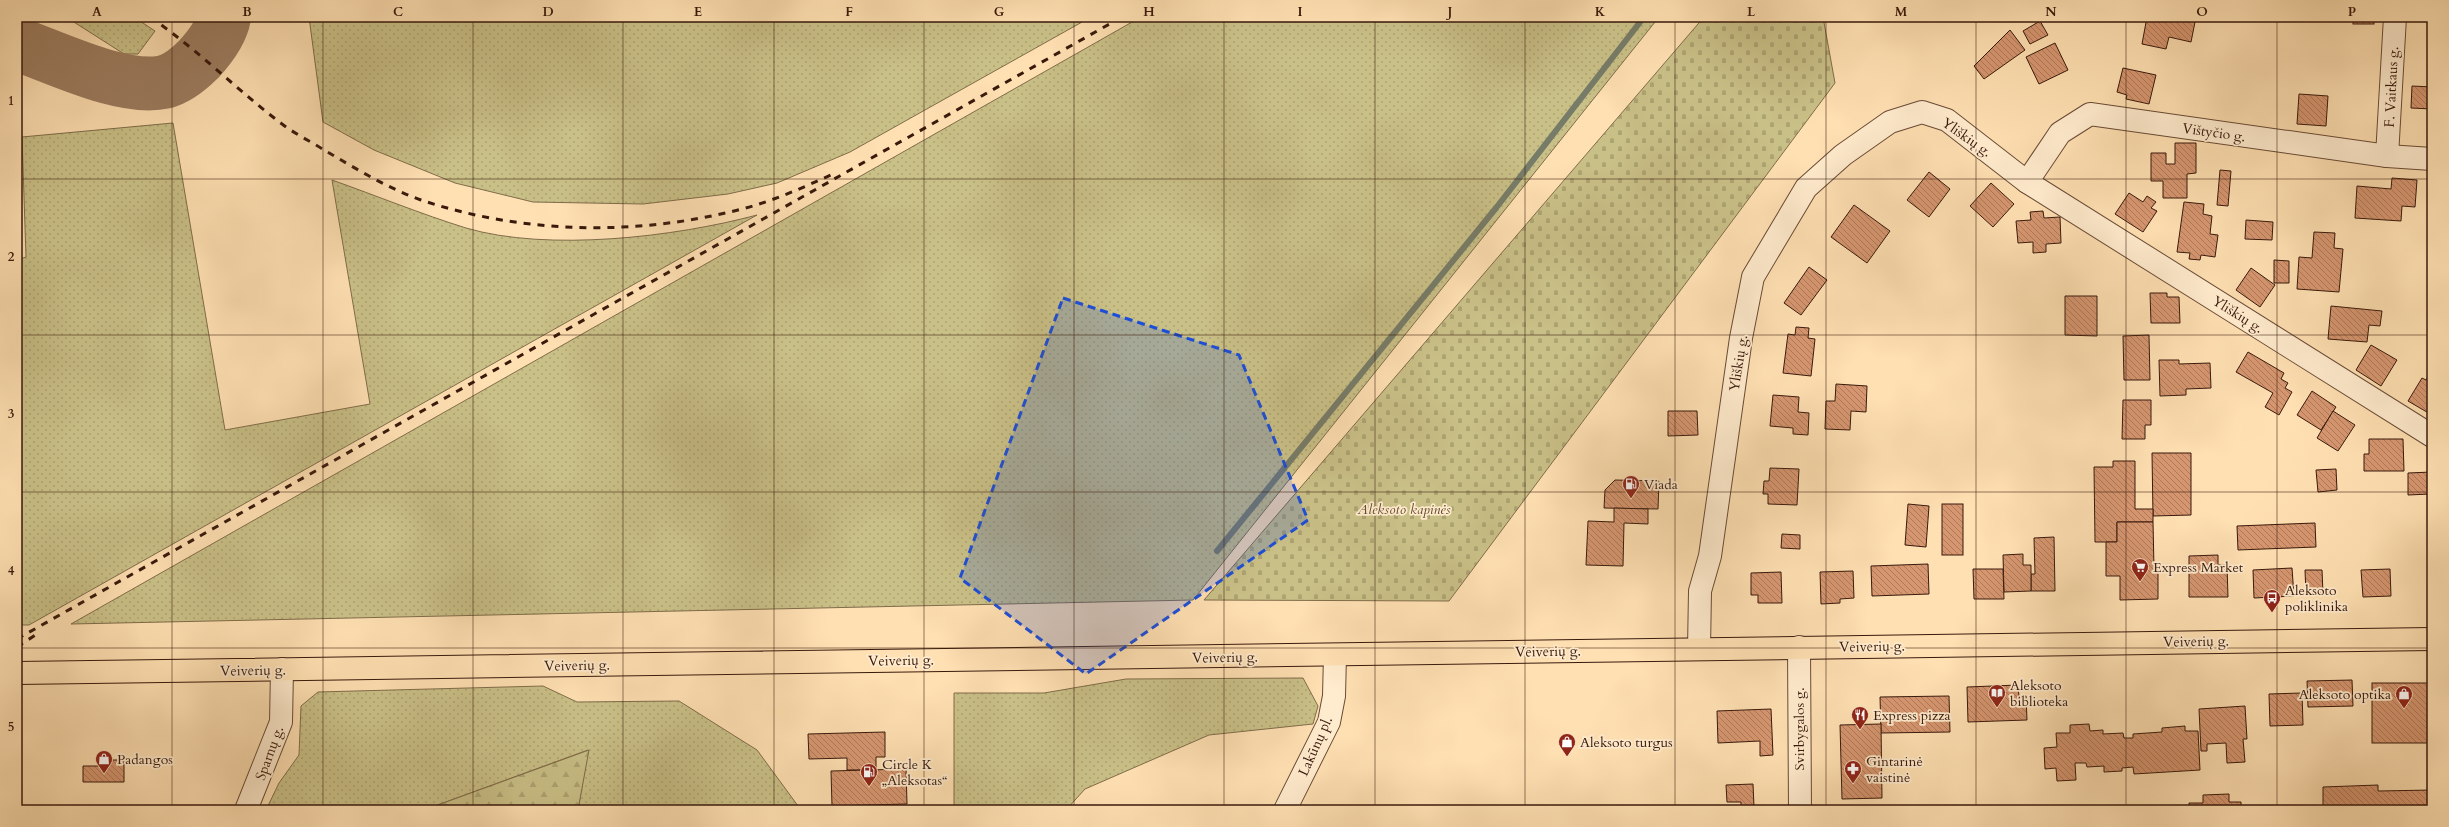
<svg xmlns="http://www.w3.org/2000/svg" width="2449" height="827" font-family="Cardo,serif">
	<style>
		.grass { fill: url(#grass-dots); stroke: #806c4a }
		.forest { fill: url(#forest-firs); stroke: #806c4a }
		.cemetery { fill: url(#cemetery-stones); stroke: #806c4a }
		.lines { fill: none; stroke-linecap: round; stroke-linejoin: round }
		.stream { stroke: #777c68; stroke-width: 6 }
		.taxiway { stroke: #9c7c5f; stroke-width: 54 }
		.building { fill: url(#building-back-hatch); stroke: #38190c }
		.street-casing { stroke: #6a4b36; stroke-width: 24 }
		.primary-casing { stroke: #38190c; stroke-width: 24 }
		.street { stroke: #ffebcd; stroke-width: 22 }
		.primary { stroke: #ffe0b2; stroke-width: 22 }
		.rail { stroke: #38190c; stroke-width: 3; stroke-dasharray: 7 7; stroke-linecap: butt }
		.marked { fill: #1d4ed8; fill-opacity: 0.2; stroke: #1d4ed8; stroke-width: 3; stroke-dasharray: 8 5; stroke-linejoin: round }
		.grid { fill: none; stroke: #38190c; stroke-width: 1; stroke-opacity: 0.55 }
		.labels { text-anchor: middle; stroke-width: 3.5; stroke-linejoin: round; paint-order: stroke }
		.street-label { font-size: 14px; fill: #38190c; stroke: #ffebcd }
		.poi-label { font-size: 14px; fill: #38190c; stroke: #ffebcd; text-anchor: start }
		.park-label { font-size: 14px; font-style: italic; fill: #644b31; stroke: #ffebcd }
		.neatline { fill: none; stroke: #38190c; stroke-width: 1.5 }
		.grid-label { font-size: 13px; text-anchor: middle; font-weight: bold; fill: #38190c }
	</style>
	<defs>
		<pattern id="grass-dots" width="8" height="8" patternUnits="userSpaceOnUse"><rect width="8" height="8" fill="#c9c087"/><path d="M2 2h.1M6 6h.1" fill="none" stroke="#ada473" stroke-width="1.8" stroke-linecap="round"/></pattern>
		<pattern id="forest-firs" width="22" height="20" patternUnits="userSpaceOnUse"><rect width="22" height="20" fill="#c9c087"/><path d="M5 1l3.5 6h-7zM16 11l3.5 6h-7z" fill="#ada473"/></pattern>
		<pattern id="cemetery-stones" width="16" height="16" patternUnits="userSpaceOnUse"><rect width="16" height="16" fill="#c9c087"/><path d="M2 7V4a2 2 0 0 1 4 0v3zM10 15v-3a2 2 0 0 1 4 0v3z" fill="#ada473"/></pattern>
		<pattern id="building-back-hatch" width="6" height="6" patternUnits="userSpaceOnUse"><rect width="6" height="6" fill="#d69670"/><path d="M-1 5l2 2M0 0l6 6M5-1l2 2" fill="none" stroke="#af7a5a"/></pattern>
	</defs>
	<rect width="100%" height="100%" fill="#ffe0b2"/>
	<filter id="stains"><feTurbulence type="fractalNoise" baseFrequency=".005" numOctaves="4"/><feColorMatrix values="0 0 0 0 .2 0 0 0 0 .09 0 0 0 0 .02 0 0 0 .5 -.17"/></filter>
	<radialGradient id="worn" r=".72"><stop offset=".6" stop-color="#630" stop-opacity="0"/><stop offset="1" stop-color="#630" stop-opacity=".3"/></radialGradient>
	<g class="grass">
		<polygon points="66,17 134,17 155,31 138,54 124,54"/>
		<polygon points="309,17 1091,17 850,152 777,183 728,194 643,204 533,202 455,183 374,150 323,122"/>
		<polygon points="1141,17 1659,17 1193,600 71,624"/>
		<path d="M173,123L225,430L370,404L332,180C377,196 421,214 466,228C548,252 675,237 757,215L29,625H17V260L26,257L22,137Z"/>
		<polygon points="1303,678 1318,706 1313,724 1209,735 1085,789 1066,810 954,810 954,693 1044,693 1126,679"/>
		<polygon points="543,686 577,702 679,701 757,750 801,810 578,810 588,750 424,810 266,810 279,783 299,755 301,706 318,692"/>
	</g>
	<polygon class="forest" points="589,750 578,810 424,810"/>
	<polygon class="cemetery" points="1704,17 1823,17 1835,83 1449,601 1204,600"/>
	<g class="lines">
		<polyline class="stream" points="1217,551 1496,208 1644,17"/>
		<path class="taxiway" d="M17,44C57,58 123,91 164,82C177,79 190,68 199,59C210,47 221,33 224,17"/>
	</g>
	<g class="building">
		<polygon points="2147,17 2196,17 2191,42 2169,37 2166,49 2142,44"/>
		<rect x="2353" y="17" width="21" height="7"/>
		<polygon points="2040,21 2048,35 2030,44 2023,31"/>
		<polygon points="2010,30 2025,50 1984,79 1974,66"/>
		<polygon points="2055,43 2068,70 2039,84 2026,57"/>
		<polygon points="2123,68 2156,75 2149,104 2126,99 2127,95 2117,92"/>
		<polygon points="2412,86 2432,87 2432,109 2411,108"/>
		<polygon points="2299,94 2328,96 2326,126 2297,124"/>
		<polygon points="2175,143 2196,143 2196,173 2187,174 2187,198 2163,198 2163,181 2151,181 2151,153 2166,153 2166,164 2175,164"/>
		<polygon points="2220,170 2231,171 2228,206 2217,205"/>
		<polygon points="1929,172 1950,189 1929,217 1907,200"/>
		<polygon points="2392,178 2417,180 2415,207 2402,206 2401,221 2355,218 2357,186 2391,189"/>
		<polygon points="1991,183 2014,204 1993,227 1970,206"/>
		<polygon points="2129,193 2143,202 2147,196 2156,202 2151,208 2157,211 2143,232 2115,214"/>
		<polygon points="2431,198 2432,198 2432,216 2430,216"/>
		<polygon points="2184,202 2204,204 2203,214 2212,216 2210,234 2218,235 2215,257 2201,255 2200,260 2189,259 2190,253 2177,252"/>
		<polygon points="1854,205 1890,231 1867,263 1831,237"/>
		<polygon points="2043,211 2044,218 2060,217 2061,243 2046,244 2046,252 2033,253 2033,242 2018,243 2016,221 2031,220 2030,212"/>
		<polygon points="2246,220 2273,222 2272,240 2245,239"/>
		<polygon points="2314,232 2335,233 2334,248 2343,249 2339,292 2297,289 2299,257 2312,258"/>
		<polygon points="2274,260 2289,261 2289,283 2274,283"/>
		<polygon points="1809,267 1827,280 1801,315 1784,303"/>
		<polygon points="2251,268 2275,285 2260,307 2236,290"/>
		<polygon points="2150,293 2167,293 2167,297 2179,297 2180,323 2151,323"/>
		<polygon points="2065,296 2097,296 2097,336 2065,335"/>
		<polygon points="2331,306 2382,311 2380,326 2369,325 2367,342 2328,339"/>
		<polygon points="1796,327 1809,328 1808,338 1815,339 1811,376 1783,373 1788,334 1795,335"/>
		<polygon points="2149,335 2150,380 2124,380 2123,336"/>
		<polygon points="2371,345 2397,360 2381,386 2356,370"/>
		<polygon points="2248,352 2284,373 2281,379 2288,383 2285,388 2292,392 2279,415 2265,407 2273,393 2236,372"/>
		<polygon points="2159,360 2179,360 2179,364 2210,363 2211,388 2186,389 2186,395 2160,396"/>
		<polygon points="2432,369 2432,415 2408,401 2422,378 2426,380"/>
		<polygon points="1836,384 1867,386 1866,412 1851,411 1850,430 1825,429 1826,401 1835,401"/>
		<polygon points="2312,391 2336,407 2321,430 2297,415"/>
		<polygon points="1773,395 1799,397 1798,412 1809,413 1808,435 1793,434 1793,428 1770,426"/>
		<polygon points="2123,400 2151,400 2151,425 2145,425 2145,439 2122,439"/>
		<polygon points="1668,411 1697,411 1698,435 1668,436"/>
		<polygon points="2333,411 2355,425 2338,451 2317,438"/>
		<polygon points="2369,439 2403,439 2404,471 2364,471 2364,454 2369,454"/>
		<polygon points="2152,453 2191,453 2191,515 2153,516"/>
		<polygon points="2113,461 2135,461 2135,509 2153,509 2153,522 2117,522 2117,542 2095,542 2094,467 2113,467"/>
		<polygon points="1770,468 1799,469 1797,505 1768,504 1768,494 1763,494 1764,481 1769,481"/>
		<polygon points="2336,469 2337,490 2318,492 2316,470"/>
		<polygon points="2432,472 2430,494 2408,495 2408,473"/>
		<polygon points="1615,480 1659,481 1658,509 1604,508 1605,490"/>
		<polygon points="2430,486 2432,486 2432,528 2431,528"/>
		<polygon points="1908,504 1929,506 1926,547 1905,545"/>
		<rect x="1942" y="504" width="21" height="51"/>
		<polygon points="1614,508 1648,509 1648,524 1624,523 1623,566 1586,565 1588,521 1614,522"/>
		<polygon points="2117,522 2153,522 2154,569 2158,569 2158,599 2120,600 2120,576 2106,576 2106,542 2117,542"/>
		<polygon points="2315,523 2316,547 2238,550 2237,526"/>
		<polygon points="1782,534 1800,535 1800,549 1781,548"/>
		<polygon points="2054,537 2055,591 2031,591 2031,574 2035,574 2034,538"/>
		<polygon points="2023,554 2023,565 2031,565 2031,591 2004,592 2003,555"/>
		<polygon points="2218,555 2218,565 2227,565 2228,597 2189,597 2189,556"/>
		<polygon points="1928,564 1929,594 1872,596 1871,566"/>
		<polygon points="2292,568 2294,596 2254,598 2253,570"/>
		<polygon points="1973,569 2003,569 2004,599 1974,599"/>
		<polygon points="2390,569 2391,596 2363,597 2361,570"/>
		<polygon points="2305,570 2322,570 2323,594 2306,595"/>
		<polygon points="1853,571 1854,598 1840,599 1840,603 1821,604 1820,572"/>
		<polygon points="1781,572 1782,603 1758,603 1758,595 1751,595 1751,573"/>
		<polygon points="2352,680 2353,706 2308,707 2307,681"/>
		<rect x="2372" y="683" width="60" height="60"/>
		<polygon points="2018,685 2019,697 2026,696 2027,720 1968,722 1967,687"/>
		<polygon points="2302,693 2303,725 2270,726 2269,694"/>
		<polygon points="1949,696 1950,732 1881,733 1880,697"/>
		<polygon points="2245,706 2247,739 2243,739 2245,762 2227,763 2226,743 2207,744 2207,751 2201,751 2199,709"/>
		<polygon points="1771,709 1773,755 1760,756 1760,741 1718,743 1717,711"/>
		<polygon points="1881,724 1882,798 1842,799 1840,725"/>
		<polygon points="2089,724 2090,731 2103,730 2103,734 2123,733 2124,738 2133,738 2133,734 2162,732 2162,728 2185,726 2185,731 2198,731 2200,770 2134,774 2133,767 2122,768 2122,771 2104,772 2104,766 2087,767 2086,763 2075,763 2076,780 2057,781 2056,768 2045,769 2044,748 2057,747 2056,733 2070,733 2070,725"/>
		<polygon points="885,732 885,757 876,757 876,770 847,770 847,758 809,759 808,734"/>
		<polygon points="99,760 124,760 124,782 83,782 83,766 99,766"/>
		<polygon points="906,769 907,804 832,806 831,771"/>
		<polygon points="1753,784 1754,807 1741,808 1741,802 1727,802 1726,785"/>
		<polygon points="2378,785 2378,791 2432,790 2432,810 2323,810 2323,787"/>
		<polygon points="2229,794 2229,802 2241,802 2241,810 2189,810 2189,803 2203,803 2203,795"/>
		<polygon points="1956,807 1957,810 1940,810 1940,808"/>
	</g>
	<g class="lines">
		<defs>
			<g id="street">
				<polyline points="2387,156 2395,17"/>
				<polyline points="2027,182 2060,133 2090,114 2387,156 2432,159"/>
				<polyline points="1799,647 1800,810"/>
				<polyline points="1699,649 1700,591 1710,556 1741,338 1753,277 1806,188 1843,155 1890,122 1922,112 1947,120 2027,182 2432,436"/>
				<polyline points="246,810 281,722 282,669"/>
				<polyline points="1285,810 1329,722 1334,696 1335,655"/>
			</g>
			<polyline id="primary" points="17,673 2432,639"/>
		</defs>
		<use href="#street" class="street-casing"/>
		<use href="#primary" class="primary-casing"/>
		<use href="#street" class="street"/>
		<use href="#primary" class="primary"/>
		<g class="rail">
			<path d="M150,17C197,49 237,90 282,124C295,134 310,141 324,150C355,168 387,188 421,200C523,234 634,236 738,210C771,202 802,188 833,174"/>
			<polyline points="17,639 1122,17"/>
			<polyline points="17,647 37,634"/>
		</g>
	</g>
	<path class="marked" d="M1063,298L1239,355L1308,520L1086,674L960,578Z"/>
	<path class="grid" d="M172,17V810M323,17V810M473,17V810M623,17V810M774,17V810M924,17V810M1074,17V810M1224,17V810M1375,17V810M1525,17V810M1675,17V810M1826,17V810M1976,17V810M2126,17V810M2277,17V810M17,179H2432M17,335H2432M17,492H2432M17,648H2432"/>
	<defs>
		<symbol id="fuel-pin" viewBox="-11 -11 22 30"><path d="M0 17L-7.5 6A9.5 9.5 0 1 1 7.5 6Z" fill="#8f2418" stroke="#ffebcd"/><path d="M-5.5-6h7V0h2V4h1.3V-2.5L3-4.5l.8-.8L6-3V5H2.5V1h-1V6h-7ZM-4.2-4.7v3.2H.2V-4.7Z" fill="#fff"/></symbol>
		<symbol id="supermarket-pin" viewBox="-11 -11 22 30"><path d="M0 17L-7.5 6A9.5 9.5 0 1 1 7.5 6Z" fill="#8f2418" stroke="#ffebcd"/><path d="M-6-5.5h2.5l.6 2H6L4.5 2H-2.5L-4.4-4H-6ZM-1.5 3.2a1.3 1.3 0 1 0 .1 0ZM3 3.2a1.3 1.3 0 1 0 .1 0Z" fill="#fff"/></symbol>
		<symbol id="bus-pin" viewBox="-11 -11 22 30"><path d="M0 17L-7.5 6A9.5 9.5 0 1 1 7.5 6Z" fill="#8f2418" stroke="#ffebcd"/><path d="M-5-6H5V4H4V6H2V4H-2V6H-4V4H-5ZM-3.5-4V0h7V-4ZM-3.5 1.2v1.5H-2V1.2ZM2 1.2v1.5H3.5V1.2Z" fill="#fff"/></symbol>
		<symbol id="library-pin" viewBox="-11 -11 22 30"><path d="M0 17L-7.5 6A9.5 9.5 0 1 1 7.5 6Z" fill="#8f2418" stroke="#ffebcd"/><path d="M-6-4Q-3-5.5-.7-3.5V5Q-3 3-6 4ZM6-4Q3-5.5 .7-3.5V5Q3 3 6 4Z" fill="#fff"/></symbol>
		<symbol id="shop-pin" viewBox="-11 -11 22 30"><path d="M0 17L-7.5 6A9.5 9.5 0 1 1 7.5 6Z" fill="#8f2418" stroke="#ffebcd"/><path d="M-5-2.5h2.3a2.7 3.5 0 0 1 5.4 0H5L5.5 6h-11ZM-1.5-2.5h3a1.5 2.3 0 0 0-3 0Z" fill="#fff"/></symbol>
		<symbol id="restaurant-pin" viewBox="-11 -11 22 30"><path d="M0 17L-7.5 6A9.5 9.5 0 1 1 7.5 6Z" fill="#8f2418" stroke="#ffebcd"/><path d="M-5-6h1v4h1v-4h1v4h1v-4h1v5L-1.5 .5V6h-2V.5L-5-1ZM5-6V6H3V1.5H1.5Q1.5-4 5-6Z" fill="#fff"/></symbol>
		<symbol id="pharmacy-pin" viewBox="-11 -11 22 30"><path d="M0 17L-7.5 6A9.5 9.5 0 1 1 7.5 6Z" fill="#8f2418" stroke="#ffebcd"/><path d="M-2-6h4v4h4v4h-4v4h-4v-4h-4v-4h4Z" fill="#fff"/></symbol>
	</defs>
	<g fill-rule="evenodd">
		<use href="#fuel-pin" x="1621" y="474" width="20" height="27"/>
		<use href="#supermarket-pin" x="2130" y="557" width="20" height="27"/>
		<use href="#bus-pin" x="2262" y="588" width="20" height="27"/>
		<use href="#library-pin" x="1987" y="683" width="20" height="27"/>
		<use href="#shop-pin" x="2394" y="684" width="20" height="27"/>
		<use href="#restaurant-pin" x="1850" y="705" width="20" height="27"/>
		<use href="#shop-pin" x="1557" y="732" width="20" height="27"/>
		<use href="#shop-pin" x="94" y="749" width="20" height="27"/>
		<use href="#pharmacy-pin" x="1843" y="759" width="20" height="27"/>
		<use href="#fuel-pin" x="859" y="762" width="20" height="27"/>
	</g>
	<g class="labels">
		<g class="street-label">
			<text transform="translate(2391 87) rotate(-87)" y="5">F. Vaitkaus g.</text>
			<text transform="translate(2214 132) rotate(8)" y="5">Vištyčio g.</text>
			<text transform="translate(1967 137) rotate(35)" y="5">Yliškių g.</text>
			<text transform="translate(2238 314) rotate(32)" y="5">Yliškių g.</text>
			<text transform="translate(1738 363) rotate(-81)" y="5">Yliškių g.</text>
			<text transform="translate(2196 641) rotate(-1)" y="5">Veiverių g.</text>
			<text transform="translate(1872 646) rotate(-1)" y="5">Veiverių g.</text>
			<text transform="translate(1548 651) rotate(-1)" y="5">Veiverių g.</text>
			<text transform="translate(1225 657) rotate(-1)" y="5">Veiverių g.</text>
			<text transform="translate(901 660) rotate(-1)" y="5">Veiverių g.</text>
			<text transform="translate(577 665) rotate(-1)" y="5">Veiverių g.</text>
			<text transform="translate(253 670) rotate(-1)" y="5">Veiverių g.</text>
			<text transform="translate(1799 729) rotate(-90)" y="5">Svirbygalos g.</text>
			<text transform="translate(1315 746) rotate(-66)" y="5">Lakūnų pl.</text>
			<text transform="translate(269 753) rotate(-70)" y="5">Sparnų g.</text>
		</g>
		<g class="poi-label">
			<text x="1644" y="489">Viada</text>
			<text x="2153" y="572">Express Market</text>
			<text x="2285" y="595">Aleksoto<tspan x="2285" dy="16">poliklinika</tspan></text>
			<text x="2010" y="690">Aleksoto<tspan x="2010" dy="16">biblioteka</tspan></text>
			<text x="2391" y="699" text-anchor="end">Aleksoto optika</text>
			<text x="1873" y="720">Express pizza</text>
			<text x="1580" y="747">Aleksoto turgus</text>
			<text x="117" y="764">Padangos</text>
			<text x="1866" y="766">Gintarinė<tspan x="1866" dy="16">vaistinė</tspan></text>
			<text x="882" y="769">Circle K<tspan x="882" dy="16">„Aleksotas“</tspan></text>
		</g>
		<g class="park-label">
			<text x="1404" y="514">Aleksoto kapinės</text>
		</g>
	</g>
	<rect width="2449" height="827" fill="none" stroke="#ffe0b2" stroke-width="44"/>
	<rect x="22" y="22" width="2405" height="783" class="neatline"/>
	<g class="grid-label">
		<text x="97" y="16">A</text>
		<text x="247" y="16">B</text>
		<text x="398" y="16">C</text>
		<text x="548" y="16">D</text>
		<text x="698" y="16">E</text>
		<text x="849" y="16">F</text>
		<text x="999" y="16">G</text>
		<text x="1149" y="16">H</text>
		<text x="1300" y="16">I</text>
		<text x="1450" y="16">J</text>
		<text x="1600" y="16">K</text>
		<text x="1751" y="16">L</text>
		<text x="1901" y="16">M</text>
		<text x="2051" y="16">N</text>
		<text x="2202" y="16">O</text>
		<text x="2352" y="16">P</text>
		<text x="11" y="105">1</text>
		<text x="11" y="261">2</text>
		<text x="11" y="418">3</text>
		<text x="11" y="575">4</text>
		<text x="11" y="731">5</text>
	</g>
	<rect width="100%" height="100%" filter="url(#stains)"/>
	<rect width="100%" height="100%" fill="url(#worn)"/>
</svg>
